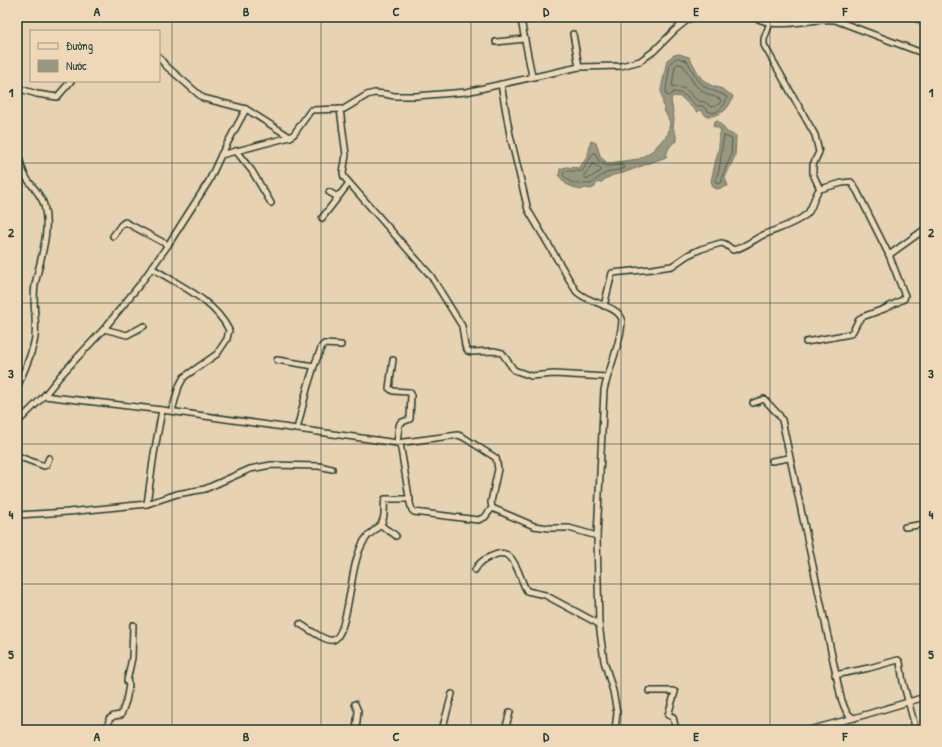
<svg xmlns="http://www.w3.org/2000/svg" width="942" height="747" font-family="'Patrick Hand',sans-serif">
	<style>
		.water { fill: #989780; stroke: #687362 }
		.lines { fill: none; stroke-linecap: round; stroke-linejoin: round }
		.shore { stroke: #4f6152; stroke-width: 1 }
		.river { stroke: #989780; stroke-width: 8 }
		.street-casing { stroke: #1f3d34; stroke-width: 8 }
		.street { stroke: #efd8b7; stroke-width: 5 }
		.grid { fill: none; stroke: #1f3d34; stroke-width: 1; stroke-opacity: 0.55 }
		.neatline { fill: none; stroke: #1f3d34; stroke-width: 1.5 }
		.grid-label { font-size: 13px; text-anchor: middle; font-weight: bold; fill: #1f3d34 }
	</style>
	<rect width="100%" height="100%" fill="#e7d2b2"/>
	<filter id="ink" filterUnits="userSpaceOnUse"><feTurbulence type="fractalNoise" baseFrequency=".025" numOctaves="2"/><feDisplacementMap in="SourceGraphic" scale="8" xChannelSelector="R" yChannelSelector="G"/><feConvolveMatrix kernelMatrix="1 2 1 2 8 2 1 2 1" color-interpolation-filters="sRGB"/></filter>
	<g filter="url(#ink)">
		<g class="water">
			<path d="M679,54L689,57L701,78L710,85L722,89L733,96C729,110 720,117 706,116L701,110L697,112L681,97L674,96L671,99L674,119L673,128L676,135V141C670,145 667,150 666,157L623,173L613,175L605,179L602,182L596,183L595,187L591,189L585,188L580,190L566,184L559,176L560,169L566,167L579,168C583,163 588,157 589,151C590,147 589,145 591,141L596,143L601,158L608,163L639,159L652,151L668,134L670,122L664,110L661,90L667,60L674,55Z"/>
			<polygon points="718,121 727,132 736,136 735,156 725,178 728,186 717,189 713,187 711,181 719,147 719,135 721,132 720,129 713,126 714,122"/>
		</g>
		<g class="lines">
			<g class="shore">
				<path d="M679,58L687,61C693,71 698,84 709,89C715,92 721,93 727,97C726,104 717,117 708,111C706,110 705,108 703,106H696C689,98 684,93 674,92L669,96L666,95V90L670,63L675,59Z"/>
				<polygon points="678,64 683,65 695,85 705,93 720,99 721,101 718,105 711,107 705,102 698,101 685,89 672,86 675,66"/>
				<polygon points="724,136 732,139 731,156 722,176 722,182 717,184 715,181 719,170"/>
				<path d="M594,153L596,154L598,160L606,166L623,165L625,168C621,170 617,170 612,171C607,172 594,180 591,184C577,183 574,187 563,175L564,172L566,171H582Z"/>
				<polygon points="593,164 600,168 601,171 588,179 585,178 584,176"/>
			</g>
			<polyline class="river" points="912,17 925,23"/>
			<defs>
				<g id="street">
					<polyline points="522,17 521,20 532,76"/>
					<path d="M753,17C759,19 765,22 771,23C793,26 813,18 835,20L925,54"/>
					<polyline points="770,23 764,39 764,45 815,135 819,152 813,165 813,174 820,189 842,183 851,182 857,191 889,255 925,229"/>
					<polyline points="573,34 579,67"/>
					<polyline points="496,42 525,39"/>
					<polyline points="159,57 165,65 203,98 246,109 290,137"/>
					<path d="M501,84L510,135L528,210L576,291C588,304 616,304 622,319C622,340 609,368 604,390L597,536L599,624L604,661L613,691L617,713L615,730"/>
					<polyline points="17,88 37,94 57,97 71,81"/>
					<polyline points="340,109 346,155 343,173 344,177 431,276 462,326 465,346 468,351 472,352 494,351 502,353 514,370 531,376 554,374 607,377"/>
					<path d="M17,145C19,156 20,167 26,177C32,187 41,194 44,205C51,232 40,259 35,285C32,303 37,319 35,337C33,353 23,373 17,388"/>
					<polyline points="236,151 252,171 271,203"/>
					<polyline points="221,155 246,109"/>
					<polyline points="329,192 336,196 340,194"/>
					<polyline points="322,218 349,183"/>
					<polyline points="113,236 121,225 125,222 168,245"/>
					<path d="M152,268C179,285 214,300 229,330L227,339L217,354L184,377L179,386L172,411"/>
					<path d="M604,306L612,273L652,269L672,266L688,255L701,249L721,243L725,244L733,250C743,248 752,241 761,236C776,229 794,225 807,214C814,207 813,195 820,189"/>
					<polyline points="104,329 127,335 144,326"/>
					<polyline points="806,342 850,334 853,331 858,321 862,317 884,309 904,299 905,296 889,255"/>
					<polyline points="277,360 314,366 307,389 297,429"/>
					<polyline points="393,360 389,388 393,391 408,392 410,392 411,394 410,419 400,423 399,426 397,443"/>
					<polyline points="314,366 322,346 324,344 341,345"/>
					<polyline points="44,396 162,410 397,443 458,435 463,437 496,458 498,469 491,502 492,508 534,526 549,528 569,528 597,536"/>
					<path d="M753,403L764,399L779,415L782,420L841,698C844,706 846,715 854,718"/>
					<polyline points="162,410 154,454 147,504 177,494 205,489 250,469 271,465 319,466 332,469"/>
					<polyline points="17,423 44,396 61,375 104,329 141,283 168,245 209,181 221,155 290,137 294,134 311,110 344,109 367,95 374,93 385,94 394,96 416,96 466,92 579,67 621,66 640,61 654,51 675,30 691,17"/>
					<polyline points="400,443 410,503 412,510 414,512 478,520 485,517 492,508"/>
					<polyline points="17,456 44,466 46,465 49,458"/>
					<polyline points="772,461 789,458"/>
					<polyline points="17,515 68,512 147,504"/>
					<path d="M381,524C384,530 392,531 396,536"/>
					<polyline points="905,527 925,524"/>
					<path d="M475,570C479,562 484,560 492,556C516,544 518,578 527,591L545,595L599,624"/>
					<path d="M300,624C307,628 326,642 333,640C344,638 349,596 351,587C353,573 358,547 367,537C371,532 378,529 382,522C386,515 383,506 385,499H410"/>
					<polyline points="835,675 869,668 898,660 900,662 903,682 916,730"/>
					<polyline points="649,691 673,691 675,692 668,715 673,717 676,730"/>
					<polyline points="355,704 358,711 356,730"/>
					<polyline points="108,730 109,719 114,716 121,715 126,701 129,685 127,681 132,658 133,625"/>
					<polyline points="231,730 233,730"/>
					<polyline points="442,730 452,694"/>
					<polyline points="505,730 510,712"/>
					<polyline points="809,730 854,718 925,697"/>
				</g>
			</defs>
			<use href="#street" class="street-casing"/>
			<use href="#street" class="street"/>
		</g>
	</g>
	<path class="grid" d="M172,17V730M321,17V730M471,17V730M621,17V730M770,17V730M17,163H925M17,303H925M17,444H925M17,584H925"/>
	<rect width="942" height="747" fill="none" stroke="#efd8b7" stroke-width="44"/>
	<rect x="30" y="30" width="130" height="52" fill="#efd8b7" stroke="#9c9a83"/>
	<rect x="38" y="43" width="20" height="6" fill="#efd8b7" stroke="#9c9a83"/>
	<text x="66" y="50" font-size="12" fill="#1f3d34">Đường</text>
	<rect x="38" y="60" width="20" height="12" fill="#989780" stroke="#9c9a83"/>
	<text x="66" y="70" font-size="12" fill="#1f3d34">Nước</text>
	<rect x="22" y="22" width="898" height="703" class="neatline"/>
	<g class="grid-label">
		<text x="97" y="16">A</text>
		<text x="246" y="16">B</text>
		<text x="396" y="16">C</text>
		<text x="546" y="16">D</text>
		<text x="696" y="16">E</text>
		<text x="845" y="16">F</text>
		<text x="11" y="97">1</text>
		<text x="931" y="97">1</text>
		<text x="11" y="237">2</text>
		<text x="931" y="237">2</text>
		<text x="11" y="378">3</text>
		<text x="931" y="378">3</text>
		<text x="11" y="519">4</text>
		<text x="931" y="519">4</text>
		<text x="11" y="659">5</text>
		<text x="931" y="659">5</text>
		<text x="97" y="741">A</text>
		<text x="246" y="741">B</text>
		<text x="396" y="741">C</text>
		<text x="546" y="741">D</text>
		<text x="696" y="741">E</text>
		<text x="845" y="741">F</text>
	</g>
</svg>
